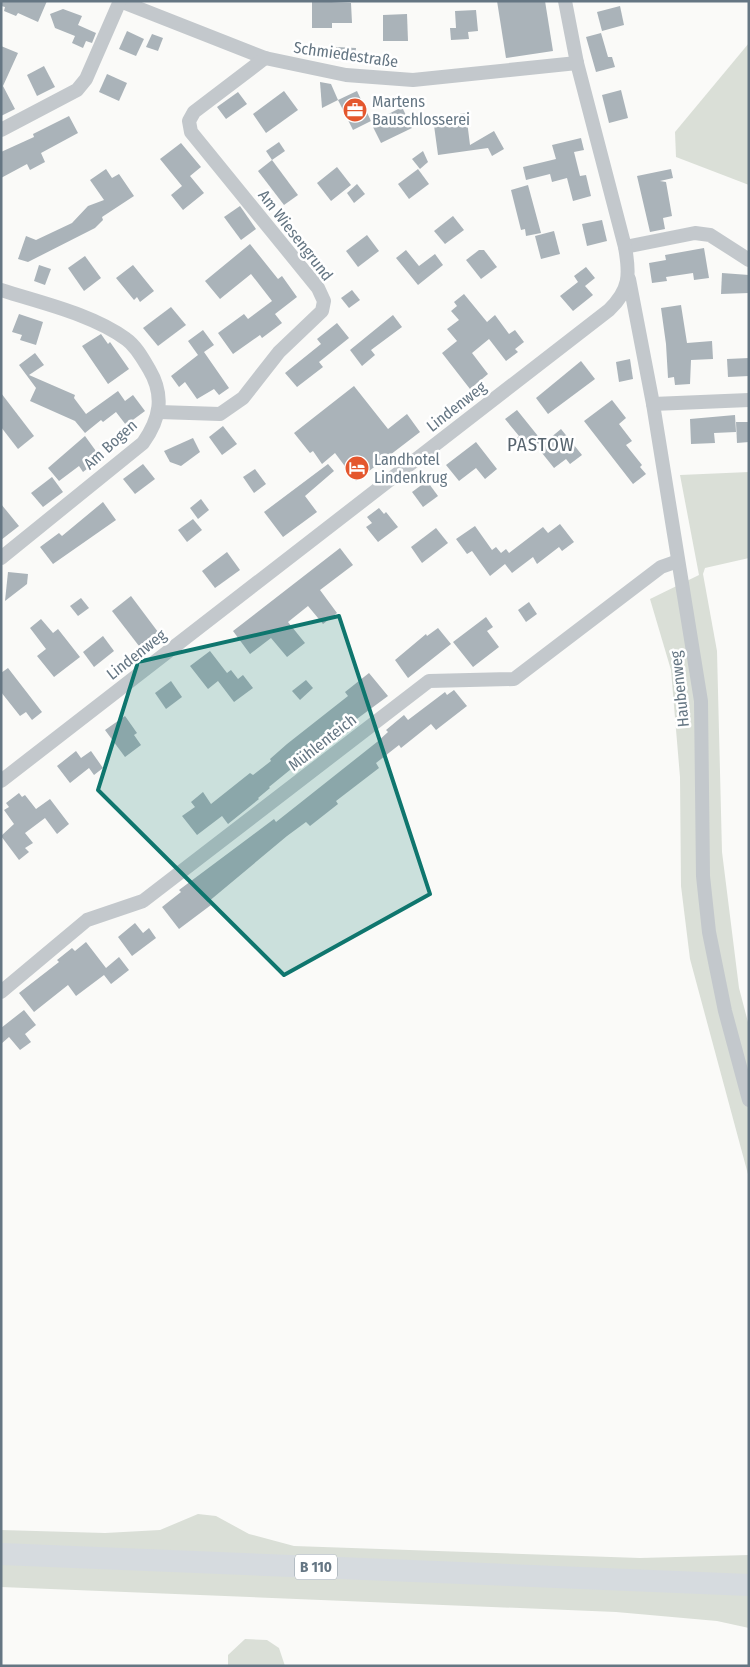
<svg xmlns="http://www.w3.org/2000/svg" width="750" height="1667" font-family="'Fira Sans Condensed',sans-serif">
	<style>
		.green { fill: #dadfd7 }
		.building { fill: #aab3b9 }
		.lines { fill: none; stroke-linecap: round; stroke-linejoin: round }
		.street { stroke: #c3c8cc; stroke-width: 14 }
		.primary { stroke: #d6dbdf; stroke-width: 22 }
		.marked { fill: #0f766e; fill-opacity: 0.2; stroke: #0f766e; stroke-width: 4; stroke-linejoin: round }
		.labels { text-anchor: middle; stroke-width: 5; stroke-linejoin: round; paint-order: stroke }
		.shield { fill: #fff; stroke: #939fa8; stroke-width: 1 }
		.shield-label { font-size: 15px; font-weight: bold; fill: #657683 }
		.street-label { font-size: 16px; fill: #657683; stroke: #fff }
		.poi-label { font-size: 16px; fill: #657683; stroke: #fff; text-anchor: start }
		.quarter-label { font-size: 19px; letter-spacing: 1px; fill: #57646e; stroke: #fff }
	</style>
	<rect width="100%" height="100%" fill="#fafaf8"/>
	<g class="green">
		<polygon points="749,43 749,185 676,157 675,132"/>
		<polygon points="749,472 749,558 705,568 703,574 717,651 722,852 739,988 749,1026 749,1178 690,959 681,886 680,777 671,670 650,599 699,575 680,475"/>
		<polygon points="198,1514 216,1516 249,1534 294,1546 640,1558 749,1555 749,1628 717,1621 616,1612 1,1587 1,1530 105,1533 160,1530"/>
		<polygon points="245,1639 267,1640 279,1648 285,1666 228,1666 228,1655"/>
	</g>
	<g class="building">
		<polygon points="1,1 47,1 38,22 18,13 16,16 4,11 5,7 1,6"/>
		<polygon points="312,1 351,3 352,23 332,23 332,28 312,28"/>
		<polygon points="497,1 545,1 553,51 506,58"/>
		<polygon points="620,6 624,25 602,31 597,12"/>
		<polygon points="63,9 82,16 78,25 96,33 92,43 86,41 83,48 72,43 75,36 55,28 50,14"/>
		<polygon points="476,10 478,31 468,32 469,39 451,40 450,28 456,28 455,11"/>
		<polygon points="407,14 408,41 383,41 383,15"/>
		<polygon points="127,31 144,39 136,56 119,49"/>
		<polygon points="601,33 608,57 612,57 615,67 596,72 586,37"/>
		<polygon points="152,34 163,38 158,51 146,47"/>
		<polygon points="1,46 18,53 3,86 15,109 1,116"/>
		<polygon points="336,47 356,48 355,59 336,58"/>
		<polygon points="44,66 55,87 37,96 27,75"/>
		<polygon points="107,74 127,83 119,101 99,92"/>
		<polygon points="320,82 331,84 338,100 322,108"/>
		<polygon points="621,90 628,118 609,123 602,95"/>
		<polygon points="284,91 298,110 266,133 253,114"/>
		<polygon points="357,91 371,121 353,130 338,100"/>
		<polygon points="238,92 247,104 226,119 217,107"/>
		<polygon points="402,107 412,128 381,143 371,123"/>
		<polygon points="466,113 470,145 494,131 504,149 492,156 488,148 438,155 433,118"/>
		<polygon points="69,116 78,133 41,153 45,162 30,170 27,164 1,178 1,152 34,137 33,134"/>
		<polygon points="581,138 584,150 574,152 580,176 586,175 591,196 573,201 567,178 552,182 550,174 526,180 523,167 556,159 552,145"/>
		<polygon points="279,142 285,151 272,160 266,151"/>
		<polygon points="181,143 201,167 190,176 204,193 183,210 171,195 182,186 160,159"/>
		<polygon points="423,151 428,162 420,169 412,159"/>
		<polygon points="272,160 298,195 284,205 258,171"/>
		<polygon points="337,167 351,185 331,201 317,183"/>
		<polygon points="106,169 112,178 119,174 134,196 102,217 103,220 95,228 28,262 18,259 26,236 36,240 72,223 88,206 104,200 90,180"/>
		<polygon points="418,169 429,184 409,199 398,184"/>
		<polygon points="671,169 673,178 660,181 666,182 672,216 663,218 665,229 650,232 637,176"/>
		<polygon points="357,184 365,194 354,203 347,193"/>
		<polygon points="528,185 541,233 526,236 525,229 521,230 511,190"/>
		<polygon points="240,206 256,229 241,240 224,217"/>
		<polygon points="453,216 464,230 445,244 434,231"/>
		<polygon points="602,220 607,241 587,246 582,224"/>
		<polygon points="554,231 560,254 541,259 535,236"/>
		<polygon points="367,235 379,251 358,267 346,251"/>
		<polygon points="250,244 278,279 282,276 297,297 275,314 282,323 262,338 260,335 233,354 218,333 244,314 248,319 272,301 251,274 220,299 205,281"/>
		<polygon points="704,248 709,278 694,280 693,273 666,277 667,281 652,283 649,263 666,260 665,255"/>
		<polygon points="406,250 419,266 435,254 443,265 418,285 396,258"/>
		<polygon points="479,250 484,250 497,267 481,279 466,260"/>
		<polygon points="85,256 101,278 84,291 68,268"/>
		<polygon points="39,265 51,269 45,285 34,281"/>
		<polygon points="133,265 154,291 140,302 137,297 134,300 116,278"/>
		<polygon points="586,267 595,278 585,286 593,295 573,311 560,296 578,282 574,276"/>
		<polygon points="722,273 749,275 749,293 721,294"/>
		<polygon points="352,290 360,300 349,308 341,298"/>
		<polygon points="464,294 487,322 495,315 509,334 515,330 524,342 515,349 518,352 506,361 489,339 472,353 488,374 470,389 442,353 457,341 447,329 459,320 451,311 457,306 454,302"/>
		<polygon points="681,305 687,343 712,341 713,359 691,360 690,384 675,385 674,377 668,378 666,344 661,308"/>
		<polygon points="171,307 186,325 158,346 143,328"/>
		<polygon points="19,314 43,322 36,345 20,340 22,335 12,332"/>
		<polygon points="393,315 402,327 371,350 375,355 362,366 350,350"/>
		<polygon points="337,323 349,338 319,362 323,367 297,387 285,373 321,344 317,339"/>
		<polygon points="203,330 214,345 204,352 229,388 219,395 214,389 197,399 185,382 179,387 171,376 198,355 188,341"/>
		<polygon points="101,334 108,344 110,342 129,369 108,384 82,346"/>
		<polygon points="35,353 44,365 29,375 75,395 74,398 86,414 118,391 125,401 133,395 145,411 126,425 116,412 103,422 101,420 85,433 75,421 30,401 36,388 19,365"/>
		<polygon points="749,358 749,376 728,377 727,359"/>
		<polygon points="630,359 633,379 619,382 616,362"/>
		<polygon points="581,361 595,379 548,414 536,398"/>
		<polygon points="354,386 388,429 407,414 420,432 356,481 335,453 322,464 313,451 310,453 294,433"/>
		<polygon points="1,393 34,436 18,449 1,427"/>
		<polygon points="612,400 626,418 619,424 632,441 626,445 642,465 640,467 646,474 633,484 584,421"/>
		<polygon points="517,410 542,441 527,452 516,439 519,436 505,419"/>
		<polygon points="735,415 736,432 714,433 715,443 691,444 690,419"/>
		<polygon points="736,422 749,422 749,442 737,443"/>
		<polygon points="223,426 237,444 222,455 209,437"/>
		<polygon points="561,429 582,455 570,464 566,459 554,468 538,448"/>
		<polygon points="85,436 101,458 83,472 79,466 59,481 48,468"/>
		<polygon points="193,438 200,452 181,466 170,462 164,451"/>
		<polygon points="476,442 497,469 485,479 476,468 459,481 446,465"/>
		<polygon points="143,464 155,479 135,494 123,479"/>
		<polygon points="328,464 334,471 305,496 317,512 283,537 264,512"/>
		<polygon points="255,469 266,484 254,493 243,477"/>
		<polygon points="52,477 63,492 43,507 31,493"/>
		<polygon points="427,481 438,496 423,507 412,492"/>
		<polygon points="201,499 209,510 198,519 190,508"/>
		<polygon points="103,502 116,520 53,564 40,547 59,533 62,536"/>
		<polygon points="1,504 19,526 1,540"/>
		<polygon points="379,508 384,514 386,512 398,527 378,542 366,527 372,523 367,517"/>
		<polygon points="193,519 202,530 187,542 178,530"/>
		<polygon points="560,524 574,542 562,551 559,547 537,564 533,557 512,573 505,564 490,576 472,551 467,554 456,539 475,526 492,550 496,547 501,553 506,549 509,553 543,527 548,533"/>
		<polygon points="436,528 448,543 422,563 411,547"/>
		<polygon points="340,548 353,565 320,590 337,613 323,624 308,606 288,622 305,643 287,657 271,638 250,654 233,631"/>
		<polygon points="227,552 240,570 215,588 202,571"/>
		<polygon points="8,572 28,574 27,584 5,601"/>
		<polygon points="131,596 158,632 139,646 112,611"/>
		<polygon points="81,598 89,608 78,616 70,606"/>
		<polygon points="529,602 537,614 526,622 518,610"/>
		<polygon points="486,617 493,627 487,631 499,647 473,667 453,642"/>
		<polygon points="41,619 53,633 58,629 80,657 54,677 37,656 46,649 30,628"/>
		<polygon points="438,628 451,644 408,678 395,660 426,634 427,636"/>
		<polygon points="103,636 114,651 94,667 83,652"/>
		<polygon points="210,651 227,673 231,670 238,679 243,675 253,688 234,702 218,681 208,689 190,666"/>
		<polygon points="8,668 42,712 32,720 26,712 20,716 1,692 1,673"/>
		<polygon points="369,673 388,696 312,752 269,787 270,788 258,798 259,799 228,824 222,816 197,835 182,816 195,807 191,802 203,792 211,804 250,773 253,775 271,761 270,759 287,744 348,696 345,692"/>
		<polygon points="306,680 313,688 300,700 292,691"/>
		<polygon points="171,681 182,697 166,709 155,693"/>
		<polygon points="454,690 467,706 436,730 431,724 401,748 399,745 376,763 379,768 336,801 338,804 310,826 306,822 287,836 208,902 211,905 179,929 162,907 181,892 179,890 274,819 276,822 295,807 377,742 388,732 386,730 404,715 408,720 445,692 447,695"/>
		<polygon points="125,716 137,733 134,735 141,745 125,757 105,730"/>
		<polygon points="76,751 81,758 91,751 103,768 94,775 89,768 70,783 57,766"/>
		<polygon points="19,793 22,797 25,795 36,809 50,799 69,824 57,834 45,818 25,833 33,843 25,848 29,852 19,860 1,836 14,824 4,810 9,807 6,803"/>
		<polygon points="135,923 143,933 149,928 156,938 132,956 118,937"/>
		<polygon points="86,942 106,968 119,957 129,970 111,984 104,975 76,996 68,985 34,1012 19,993 59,962 57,960 72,948 75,951"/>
		<polygon points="24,1010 36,1025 25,1034 31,1042 20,1050 9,1037 1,1044 1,1028"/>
	</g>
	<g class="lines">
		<g class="street">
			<polyline points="120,1 265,58 346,75 413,80 577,63"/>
			<polyline points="1,130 77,90 86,79 120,1"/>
			<polyline points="625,247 695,233 710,235 749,260"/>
			<polyline points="629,279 653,404 701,701 703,876 709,932 725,1011 749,1100"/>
			<path d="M1,290C41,303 92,314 126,339C136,346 143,359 149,369C165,396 160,419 143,443L1,558"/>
			<polyline points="653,404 749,400"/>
			<polyline points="159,412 220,414 243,398 279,352 322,311 324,301 318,288 191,132 189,121 194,112 265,58"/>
			<path d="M1,781L609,310C630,290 630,275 625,247L577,63L565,1"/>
			<polyline points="1,992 87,920 143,901 429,681 514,679 661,567 678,561"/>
		</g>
		<polyline class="primary" points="1,1554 749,1585"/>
	</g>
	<path class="marked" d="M339,616L430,894L284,975L98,790L138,662Z"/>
	<defs>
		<symbol id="office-disc" viewBox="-11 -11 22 22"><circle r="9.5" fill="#e4572e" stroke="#fff"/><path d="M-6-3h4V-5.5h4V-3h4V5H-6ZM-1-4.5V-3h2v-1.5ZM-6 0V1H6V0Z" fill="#fff"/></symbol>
		<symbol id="hotel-disc" viewBox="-11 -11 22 22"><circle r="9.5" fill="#e4572e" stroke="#fff"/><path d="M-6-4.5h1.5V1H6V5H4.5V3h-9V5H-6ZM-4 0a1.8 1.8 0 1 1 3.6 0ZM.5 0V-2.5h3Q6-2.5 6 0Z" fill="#fff"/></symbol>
	</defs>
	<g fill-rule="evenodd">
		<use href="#office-disc" x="341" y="96" width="28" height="28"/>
		<use href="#hotel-disc" x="343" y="454" width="28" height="28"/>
	</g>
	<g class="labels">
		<rect class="shield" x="295" y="1554.5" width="42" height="25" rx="4"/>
		<g class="shield-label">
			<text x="316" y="1572">B 110</text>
		</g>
		<g class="street-label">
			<text transform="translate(346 54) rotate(8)" y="6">Schmiedestraße</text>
			<text transform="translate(296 235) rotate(52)" y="6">Am Wiesengrund</text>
			<text transform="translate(456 406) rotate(-38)" y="6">Lindenweg</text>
			<text transform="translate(110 444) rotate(-42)" y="6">Am Bogen</text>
			<text transform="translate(136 654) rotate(-38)" y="6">Lindenweg</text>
			<text transform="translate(679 689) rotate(-96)" y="6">Haubenweg</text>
			<text transform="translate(322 742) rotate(-38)" y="6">Mühlenteich</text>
		</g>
		<g class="poi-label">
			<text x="372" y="107">Martens<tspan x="372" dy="18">Bauschlosserei</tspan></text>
			<text x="374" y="465">Landhotel<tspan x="374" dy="18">Lindenkrug</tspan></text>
		</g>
		<g class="quarter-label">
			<text x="541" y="451">PASTOW</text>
		</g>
	</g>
	<rect width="750" height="1667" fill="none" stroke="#657683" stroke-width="5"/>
</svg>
